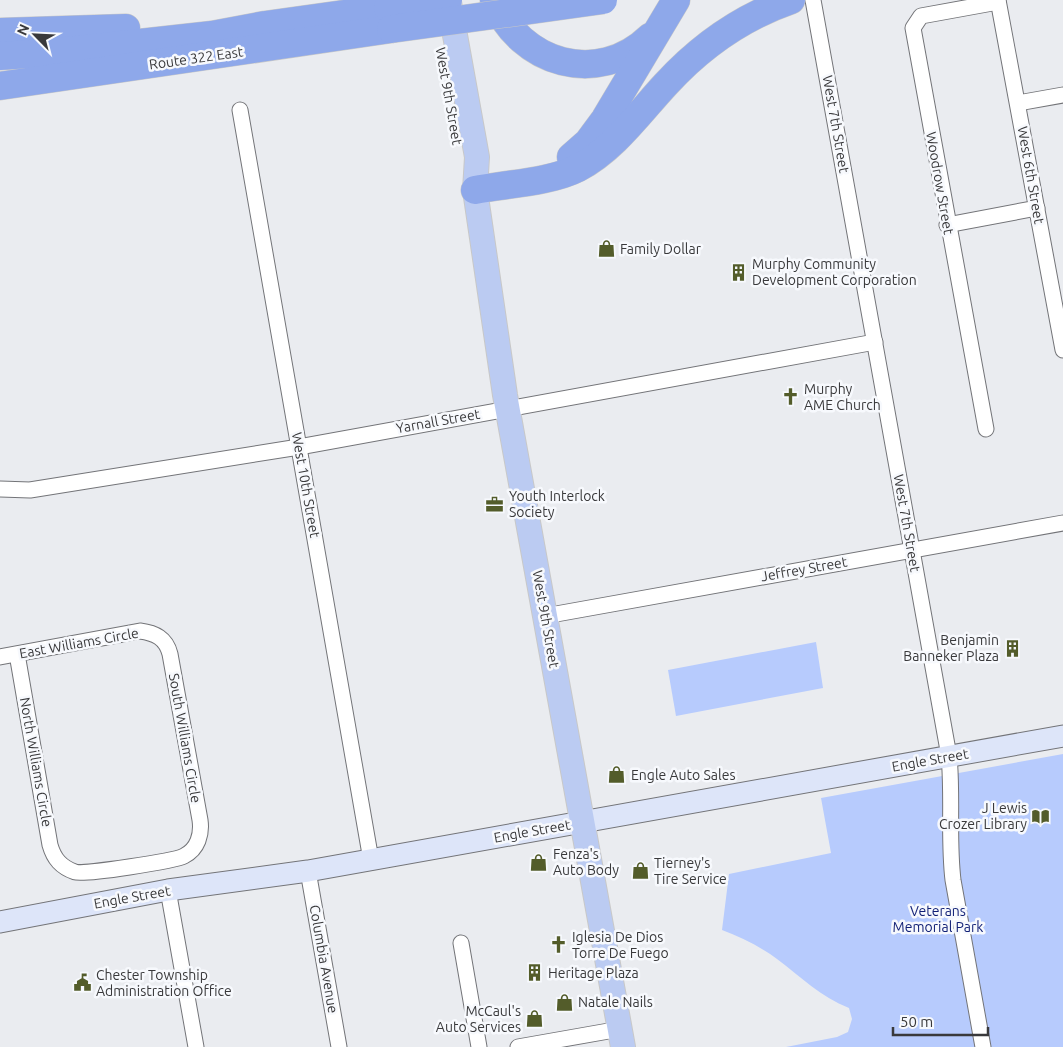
<svg xmlns="http://www.w3.org/2000/svg" width="1063" height="1047" font-family="Ubuntu,sans-serif">
	<style>
		.green { fill: #b7cbfd }
		.lines { fill: none; stroke-linecap: round; stroke-linejoin: round }
		.street-casing { stroke: #737478; stroke-width: 17 }
		.secondary-casing { stroke: #737478; stroke-width: 23 }
		.primary-casing { stroke: #c8c8c8; stroke-width: 26 }
		.highway-casing { stroke: #c8c8c8; stroke-width: 29 }
		.street { stroke: #fff; stroke-width: 15 }
		.secondary { stroke: #dde5f9; stroke-width: 21 }
		.primary { stroke: #bbcbf2; stroke-width: 24 }
		.highway { stroke: #8ea8ea; stroke-width: 28 }
		.highway-bridge-casing { stroke: #c8c8c8; stroke-width: 29; stroke-linecap: butt }
		.highway-bridge { stroke: #8ea8ea; stroke-width: 28 }
		.labels { text-anchor: middle; stroke-width: 5; stroke-linejoin: round; paint-order: stroke }
		.street-label { font-size: 14px; fill: #39393b; stroke: #f7f9fd }
		.poi-label { font-size: 14px; fill: #39393b; stroke: #f7f9fd; text-anchor: start }
		.park-label { font-size: 14px; fill: #101f75; stroke: #f7f9fd }
	</style>
	<rect width="100%" height="100%" fill="#eaecf0"/>
	<g class="green">
		<polygon points="816,642 823,688 676,716 668,670"/>
		<path d="M1063,754V1047H786L837,1037L848,1032L852,1019L849,1008C821,997 801,977 777,959C761,947 741,937 722,930L729,874L831,853L821,798Z"/>
	</g>
	<g class="lines">
		<defs>
			<g id="street">
				<path d="M813,0L949,756C953,797 948,838 953,880L983,1047"/>
				<polyline points="998,0 1063,350"/>
				<polyline points="1018,103 1063,95"/>
				<polyline points="240,110 371,860"/>
				<polyline points="947,225 1037,208"/>
				<polyline points="986,429 913,28 921,16 998,2"/>
				<polyline points="0,489 30,490 299,447 875,342"/>
				<polyline points="545,616 1063,523"/>
				<path d="M0,657L140,631C155,633 166,638 170,654L200,820C202,834 198,849 184,856C174,861 84,875 75,872C61,867 54,859 50,845L17,654"/>
				<polyline points="308,871 339,1047"/>
				<polyline points="168,890 196,1047"/>
				<polyline points="461,943 479,1047"/>
				<polyline points="518,1047 620,1029"/>
			</g>
			<polyline id="secondary" points="0,922 168,890 308,871 1063,736"/>
			<polyline id="primary" points="449,2 477,157 475,190 505,395 623,1047"/>
			<g id="highway">
				<path d="M494,0C520,64 598,87 650,37"/>
				<polyline points="0,32 126,28"/>
				<polyline points="0,56 58,52 212,35 265,25 388,8"/>
				<polyline points="0,86 391,29"/>
				<polyline points="571,157 588,142 605,119 676,0"/>
				<path d="M475,190C506,184 551,182 578,168C614,149 639,113 666,84C700,47 742,17 791,0"/>
			</g>
		</defs>
		<use href="#street" class="street-casing"/>
		<use href="#secondary" class="secondary-casing"/>
		<use href="#primary" class="primary-casing"/>
		<use href="#highway" class="highway-casing"/>
		<use href="#street" class="street"/>
		<use href="#secondary" class="secondary"/>
		<use href="#primary" class="primary"/>
		<use href="#highway" class="highway"/>
		<defs>
			<g id="highway-bridge">
				<polyline points="388,8 448,0"/>
				<polyline points="391,29 603,0"/>
			</g>
		</defs>
		<use href="#highway-bridge" class="highway-bridge-casing"/>
		<use href="#highway-bridge" class="highway-bridge"/>
	</g>
	<defs>
		<symbol id="shop-bare" viewBox="-9 -9 18 18"><path d="M-5-2.5h2.3a2.7 3.5 0 0 1 5.4 0H5L5.5 6h-11ZM-1.5-2.5h3a1.5 2.3 0 0 0-3 0Z" fill="#535c2a" stroke="#f7f9fd" stroke-width="2.5" paint-order="stroke"/></symbol>
		<symbol id="building-bare" viewBox="-9 -9 18 18"><path d="M-4-6H4V6H1V3H-1V6H-4ZM-2.5-4.3h1.7v1.8h-1.7ZM.8-4.3h1.7v1.8H.8ZM-2.5-1h1.7V.8h-1.7ZM.8-1h1.7V.8H.8Z" fill="#535c2a" stroke="#f7f9fd" stroke-width="2.5" paint-order="stroke"/></symbol>
		<symbol id="church-bare" viewBox="-9 -9 18 18"><path d="M-1.2-6h2.4v3.5h3.3v2.4h-3.3V6h-2.4V-.1h-3.3v-2.4h3.3Z" fill="#535c2a" stroke="#f7f9fd" stroke-width="2.5" paint-order="stroke"/></symbol>
		<symbol id="office-bare" viewBox="-9 -9 18 18"><path d="M-6-3h4V-5.5h4V-3h4V5H-6ZM-1-4.5V-3h2v-1.5ZM-6 0V1H6V0Z" fill="#535c2a" stroke="#f7f9fd" stroke-width="2.5" paint-order="stroke"/></symbol>
		<symbol id="library-bare" viewBox="-9 -9 18 18"><path d="M-6-4Q-3-5.5-.7-3.5V5Q-3 3-6 4ZM6-4Q3-5.5 .7-3.5V5Q3 3 6 4Z" fill="#535c2a" stroke="#f7f9fd" stroke-width="2.5" paint-order="stroke"/></symbol>
		<symbol id="civic-bare" viewBox="-9 -9 18 18"><path d="M-.6-6.5H3V-4.5H.6V-3L4-1V1h2V6H-6V1h2V-1L-.6-3ZM-1.2 2.5V6h2.4V2.5Z" fill="#535c2a" stroke="#f7f9fd" stroke-width="2.5" paint-order="stroke"/></symbol>
	</defs>
	<g fill-rule="evenodd">
		<use href="#shop-bare" x="594" y="236" width="25" height="25"/>
		<use href="#building-bare" x="726" y="260" width="25" height="25"/>
		<use href="#church-bare" x="778" y="384" width="25" height="25"/>
		<use href="#office-bare" x="482" y="492" width="25" height="25"/>
		<use href="#building-bare" x="1000" y="636" width="25" height="25"/>
		<use href="#shop-bare" x="604" y="762" width="25" height="25"/>
		<use href="#library-bare" x="1028" y="804" width="25" height="25"/>
		<use href="#shop-bare" x="526" y="850" width="25" height="25"/>
		<use href="#shop-bare" x="628" y="858" width="25" height="25"/>
		<use href="#church-bare" x="546" y="932" width="25" height="25"/>
		<use href="#building-bare" x="522" y="960" width="25" height="25"/>
		<use href="#civic-bare" x="70" y="970" width="25" height="25"/>
		<use href="#shop-bare" x="552" y="990" width="25" height="25"/>
		<use href="#shop-bare" x="522" y="1006" width="25" height="25"/>
	</g>
	<g class="labels">
		<g class="street-label">
			<text transform="translate(196 58) rotate(-8)" y="5">Route 322 East</text>
			<text transform="translate(449 96) rotate(80)" y="5">West 9th Street</text>
			<text transform="translate(836 124) rotate(80)" y="5">West 7th Street</text>
			<text transform="translate(1031 175) rotate(80)" y="5">West 6th Street</text>
			<text transform="translate(940 183) rotate(80)" y="5">Woodrow Street</text>
			<text transform="translate(438 421) rotate(-10)" y="5">Yarnall Street</text>
			<text transform="translate(306 485) rotate(80)" y="5">West 10th Street</text>
			<text transform="translate(907 523) rotate(80)" y="5">West 7th Street</text>
			<text transform="translate(804 569) rotate(-10)" y="5">Jeffrey Street</text>
			<text transform="translate(546 619) rotate(80)" y="5">West 9th Street</text>
			<text transform="translate(79 643) rotate(-10)" y="5">East Williams Circle</text>
			<text transform="translate(185 738) rotate(80)" y="5">South Williams Circle</text>
			<text transform="translate(930 760) rotate(-10)" y="5">Engle Street</text>
			<text transform="translate(36 762) rotate(80)" y="5">North Williams Circle</text>
			<text transform="translate(532 831) rotate(-10)" y="5">Engle Street</text>
			<text transform="translate(132 897) rotate(-10)" y="5">Engle Street</text>
			<text transform="translate(324 959) rotate(80)" y="5">Columbia Avenue</text>
		</g>
		<g class="poi-label">
			<text x="620" y="254">Family Dollar</text>
			<text x="752" y="269">Murphy Community<tspan x="752" dy="16">Development Corporation</tspan></text>
			<text x="804" y="394">Murphy<tspan x="804" dy="16">AME Church</tspan></text>
			<text x="509" y="501">Youth Interlock<tspan x="509" dy="16">Society</tspan></text>
			<text x="999" y="645" text-anchor="end">Benjamin<tspan x="999" dy="16">Banneker Plaza</tspan></text>
			<text x="631" y="780">Engle Auto Sales</text>
			<text x="1027" y="813" text-anchor="end">J Lewis<tspan x="1027" dy="16">Crozer Library</tspan></text>
			<text x="553" y="859">Fenza's<tspan x="553" dy="16">Auto Body</tspan></text>
			<text x="654" y="868">Tierney's<tspan x="654" dy="16">Tire Service</tspan></text>
			<text x="572" y="942">Iglesia De Dios<tspan x="572" dy="16">Torre De Fuego</tspan></text>
			<text x="548" y="978">Heritage Plaza</text>
			<text x="96" y="980">Chester Township<tspan x="96" dy="16">Administration Office</tspan></text>
			<text x="578" y="1007">Natale Nails</text>
			<text x="521" y="1016" text-anchor="end">McCaul's<tspan x="521" dy="16">Auto Services</tspan></text>
		</g>
		<g class="park-label">
			<text x="938" y="916">Veterans<tspan x="938" dy="16">Memorial Park</tspan></text>
		</g>
	</g>
	<g transform="translate(35 35) rotate(294)" stroke="#f7f9fd" stroke-width="4" paint-order="stroke">
	<path d="M0-4L9 19L0 12L-9 19Z" fill="#39393b"/>
	<text y="-8" font-size="14" font-weight="bold" text-anchor="middle" fill="#39393b">N</text>
	</g>
	<path d="M893 1027v8h95v-8" fill="none" stroke="#39393b" stroke-width="2.5"/>
	<text x="900" y="1027" font-size="15" fill="#39393b" stroke="#f7f9fd" stroke-width="4" paint-order="stroke">50 m</text>
</svg>
